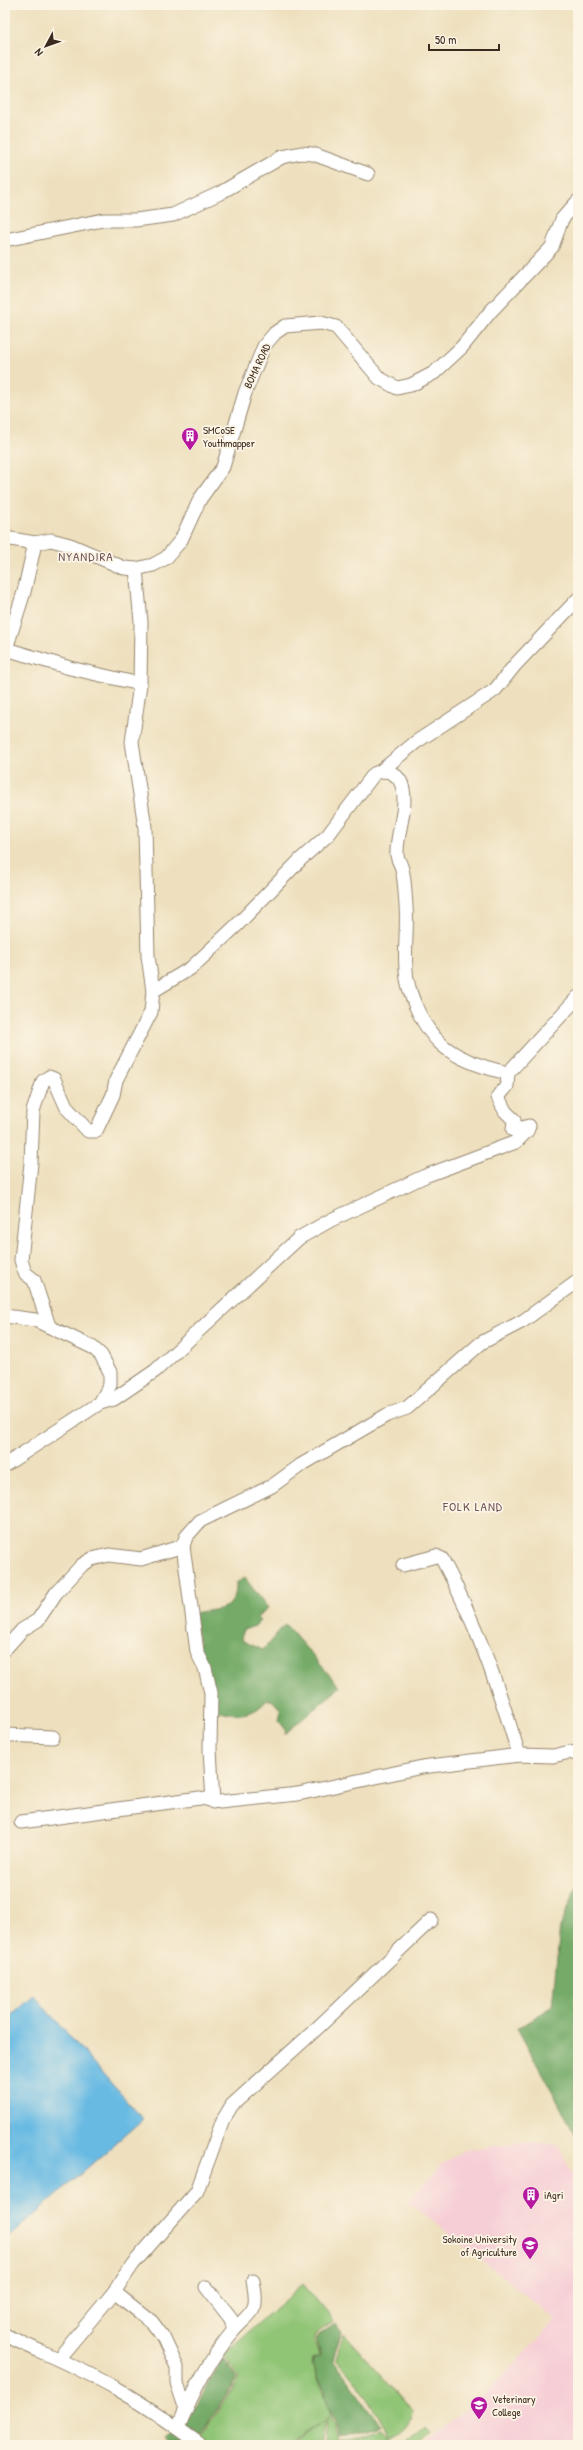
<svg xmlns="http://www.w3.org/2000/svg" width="583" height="2450" font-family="'Patrick Hand',sans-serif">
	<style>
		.built { fill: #f6cfd6 }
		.green { fill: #91c576; stroke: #66784a }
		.forest { fill: #74aa67; stroke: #586a42 }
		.water { fill: #68bae3; stroke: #527280 }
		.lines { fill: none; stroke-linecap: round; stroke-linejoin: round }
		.minor-casing { stroke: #94856e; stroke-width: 15 }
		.minor { stroke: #fff; stroke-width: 13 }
		.labels { text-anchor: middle; stroke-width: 3.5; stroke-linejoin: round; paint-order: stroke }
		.street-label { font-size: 11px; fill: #3b2a1e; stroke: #fcf5e5 }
		.poi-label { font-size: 11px; fill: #3b2a1e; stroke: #fcf5e5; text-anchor: start }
		.quarter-label { font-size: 13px; letter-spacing: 1px; fill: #71565a; stroke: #fcf5e5 }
	</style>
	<rect width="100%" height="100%" fill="#fcf5e5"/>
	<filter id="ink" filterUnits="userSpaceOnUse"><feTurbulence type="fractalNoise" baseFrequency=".025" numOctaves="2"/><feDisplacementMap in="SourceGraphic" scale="8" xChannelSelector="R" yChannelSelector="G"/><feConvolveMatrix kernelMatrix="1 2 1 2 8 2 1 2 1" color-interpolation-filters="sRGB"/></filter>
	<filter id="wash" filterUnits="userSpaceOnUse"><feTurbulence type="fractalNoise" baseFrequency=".012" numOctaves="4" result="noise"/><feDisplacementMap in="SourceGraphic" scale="16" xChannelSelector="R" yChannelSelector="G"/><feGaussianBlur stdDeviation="0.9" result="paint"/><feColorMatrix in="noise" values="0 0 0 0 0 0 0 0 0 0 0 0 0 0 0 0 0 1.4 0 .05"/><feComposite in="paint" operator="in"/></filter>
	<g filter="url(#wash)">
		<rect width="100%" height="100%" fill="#eee0be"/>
		<polygon class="built" points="530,2141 557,2145 578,2184 578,2445 422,2445 484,2395 556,2320 408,2201 442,2164 464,2150"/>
		<g class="green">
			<polygon points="303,2284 334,2321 318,2332 314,2340 319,2355 313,2358 312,2365 324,2392 331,2416 326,2419 321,2445 290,2445 323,2421 287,2445 208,2445 200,2438 239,2379 223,2354"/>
			<path d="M344,2334L413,2411L406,2429L390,2438C376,2409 359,2382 336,2359Z"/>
			<polygon points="331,2416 336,2425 338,2445 325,2445 327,2419"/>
			<polygon points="427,2428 432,2433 417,2445 401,2445"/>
			<polygon points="381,2429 396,2445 340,2445 338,2443"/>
		</g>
		<g class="forest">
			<path d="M245,1578L268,1608L257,1617L260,1620L255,1626L243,1630L241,1635L243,1641L263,1650L285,1624L340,1687L285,1734L286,1730L279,1721L281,1710L272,1700H267C254,1716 239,1716 220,1711L210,1717L194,1613C217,1608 237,1613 236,1583Z"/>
			<polygon points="578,1884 578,2139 517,2028 552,2007 560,1927"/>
			<polygon points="336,2323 342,2332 333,2359 381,2426 339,2438 338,2424 328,2408 325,2391 312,2364 314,2358 320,2356 316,2340 320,2334"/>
			<polygon points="223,2358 237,2379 199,2437 185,2426"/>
			<polygon points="177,2430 197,2445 170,2445 165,2439"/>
		</g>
		<polygon class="water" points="34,1996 143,2119 5,2240 5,2021"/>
	</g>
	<g filter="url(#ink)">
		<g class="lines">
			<defs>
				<g id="minor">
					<polyline points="5,240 103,220 136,220 173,215 220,193 282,157 301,153 313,154 368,174"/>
					<polyline points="5,538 35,543 51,540 70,545 124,568 136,569 153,565 166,558 181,540 200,499 223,467 245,393 264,346 275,333 285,326 321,323 336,327 379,378 397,388 411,385 434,373 462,347 490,312 552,247 562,219 578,201"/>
					<polyline points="6,649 70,668 140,684"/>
					<polyline points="5,652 24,592 35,543"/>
					<polyline points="382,770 416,742 495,690 515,665 578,599"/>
					<path d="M153,991L191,968L237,925L301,859L328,835L374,774C387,767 400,774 403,789C407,811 397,831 397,852C396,858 401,864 402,869C405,881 405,894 406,906C408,929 403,955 407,979C411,1000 424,1028 440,1043C458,1060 485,1068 508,1073"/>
					<polyline points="5,1316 35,1320 92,1347 101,1355 110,1372 110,1385 100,1403 5,1465"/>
					<polyline points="49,1326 34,1280 25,1273 21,1260 31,1163 33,1111 43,1081 49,1077 54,1079 67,1108 88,1131 96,1131 113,1095 116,1080 151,1012 153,991 148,956 145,827 132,742 140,684 141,622 136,569"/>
					<polyline points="100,1403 114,1399 155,1371 299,1238 331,1220 425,1176 516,1142 527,1131 529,1126 513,1130 514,1120 505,1111 498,1097 507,1086 508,1073 578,997"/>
					<polyline points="183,1546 197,1652 205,1668 211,1693 210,1749 213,1802"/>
					<path d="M403,1565L436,1556L442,1559C476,1622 498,1686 519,1755"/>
					<polyline points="5,1649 22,1630 38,1620 56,1593 82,1565 92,1559 109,1555 141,1559 183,1546 186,1537 200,1521 272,1486 301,1465 387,1415 407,1408 481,1343 523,1321 578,1281"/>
					<polyline points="5,1735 53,1737"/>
					<polyline points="21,1822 200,1798 220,1802 298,1794 422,1767 519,1755 553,1756 570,1752 578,1755"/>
					<polyline points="114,2292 152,2322 163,2337 177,2367 177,2383 186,2410"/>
					<path d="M234,2330C254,2309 259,2311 253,2281"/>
					<path d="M5,2335C42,2353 81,2368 117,2389C147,2406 174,2425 201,2445"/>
					<polyline points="58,2359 114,2292 133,2264 197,2191 223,2120 232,2105 312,2033 431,1920"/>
					<path d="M178,2428C193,2391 209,2360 234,2330L231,2319L206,2287"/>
				</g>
			</defs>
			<use href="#minor" class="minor-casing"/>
			<use href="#minor" class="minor"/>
		</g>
	</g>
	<defs>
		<symbol id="building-pin" viewBox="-11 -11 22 30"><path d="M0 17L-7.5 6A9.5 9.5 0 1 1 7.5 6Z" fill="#b5179e" stroke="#fcf5e5"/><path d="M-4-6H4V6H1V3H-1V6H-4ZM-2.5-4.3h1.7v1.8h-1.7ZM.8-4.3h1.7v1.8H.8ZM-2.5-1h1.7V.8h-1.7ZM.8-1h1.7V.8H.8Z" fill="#fff"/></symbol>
		<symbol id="university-pin" viewBox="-11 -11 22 30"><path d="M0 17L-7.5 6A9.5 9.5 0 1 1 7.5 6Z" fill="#b5179e" stroke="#fcf5e5"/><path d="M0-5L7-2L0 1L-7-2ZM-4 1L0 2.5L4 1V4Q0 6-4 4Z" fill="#fff"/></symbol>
	</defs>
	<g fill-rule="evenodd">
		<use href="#building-pin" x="180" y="426" width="20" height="27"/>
		<use href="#building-pin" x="521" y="2185" width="20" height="27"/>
		<use href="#university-pin" x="520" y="2235" width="20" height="27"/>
		<use href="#university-pin" x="469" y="2395" width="20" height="27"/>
	</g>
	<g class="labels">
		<g class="street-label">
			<text transform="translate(257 366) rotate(-65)" y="4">BOMA ROAD</text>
		</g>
		<g class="poi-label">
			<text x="203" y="434">SMCoSE<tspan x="203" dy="13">Youthmapper</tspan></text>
			<text x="544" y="2199">iAgri</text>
			<text x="517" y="2243" text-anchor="end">Sokoine University<tspan x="517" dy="13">of Agriculture</tspan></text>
			<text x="492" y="2403">Veterinary<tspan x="492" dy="13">College</tspan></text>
		</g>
		<g class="quarter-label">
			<text x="86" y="561">NYANDIRA</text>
			<text x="473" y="1511">FOLK LAND</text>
		</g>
	</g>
	<rect width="583" height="2450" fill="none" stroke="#fcf5e5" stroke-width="20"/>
	<g transform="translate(46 46) rotate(229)" stroke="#fcf5e5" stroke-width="3" paint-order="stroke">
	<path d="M0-3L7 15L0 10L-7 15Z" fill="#3b2a1e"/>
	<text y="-6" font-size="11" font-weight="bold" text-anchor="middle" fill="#3b2a1e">N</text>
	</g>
	<path d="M429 44v6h70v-6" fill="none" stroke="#3b2a1e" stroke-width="2"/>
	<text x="435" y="44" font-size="12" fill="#3b2a1e" stroke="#fcf5e5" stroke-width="3" paint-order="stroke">50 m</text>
</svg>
